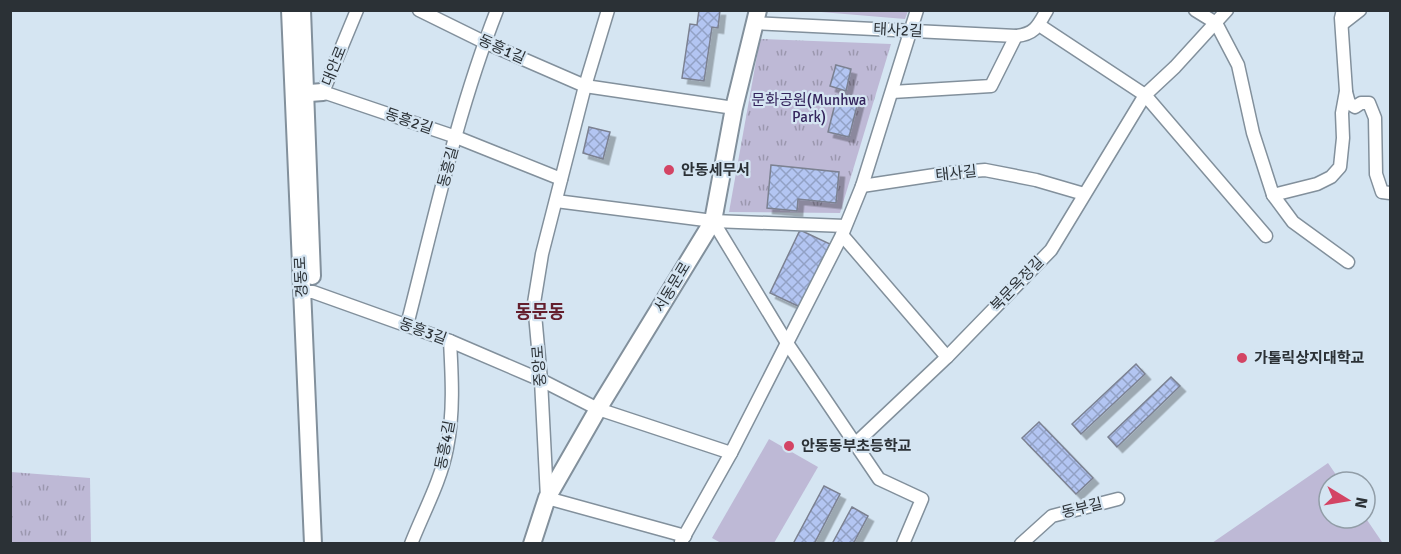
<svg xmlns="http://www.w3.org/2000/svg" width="1401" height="554" font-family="Signika,'Noto Sans KR',sans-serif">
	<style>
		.grass { fill: url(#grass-tufts) }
		.pitch { fill: #beb9d6 }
		.building { fill: url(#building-cross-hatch); stroke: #7b8191; stroke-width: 1.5; filter: url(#shadow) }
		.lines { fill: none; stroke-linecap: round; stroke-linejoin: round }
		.street-casing { stroke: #82909c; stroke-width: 15 }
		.secondary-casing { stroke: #82909c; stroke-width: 20 }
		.street { stroke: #fff; stroke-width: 12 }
		.secondary { stroke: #fff; stroke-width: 16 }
		.poi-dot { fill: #d34464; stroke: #d5e5f2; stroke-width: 2 }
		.labels { text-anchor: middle; stroke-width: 4.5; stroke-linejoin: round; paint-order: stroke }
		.street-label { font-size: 15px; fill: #2b3136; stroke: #d5e5f2 }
		.park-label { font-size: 15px; fill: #34245c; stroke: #d5e5f2 }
		.poi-label { font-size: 15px; font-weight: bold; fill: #2b3136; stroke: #d5e5f2; text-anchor: start }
		.quarter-label { font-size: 18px; font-weight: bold; fill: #641e2d; stroke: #d5e5f2 }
	</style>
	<defs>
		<pattern id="grass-tufts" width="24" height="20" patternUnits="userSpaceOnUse" patternTransform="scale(1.5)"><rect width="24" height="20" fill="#beb9d6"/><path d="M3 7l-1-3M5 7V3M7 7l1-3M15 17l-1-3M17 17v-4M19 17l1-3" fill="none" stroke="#9b97ae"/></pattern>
		<pattern id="building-cross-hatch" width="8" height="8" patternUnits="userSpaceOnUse" patternTransform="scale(1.5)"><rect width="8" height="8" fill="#b3c5f2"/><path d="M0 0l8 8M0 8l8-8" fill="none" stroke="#92a1c5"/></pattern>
		<filter id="shadow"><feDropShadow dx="5.5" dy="5.5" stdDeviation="0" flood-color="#0004"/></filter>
	</defs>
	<rect width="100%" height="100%" fill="#d5e5f2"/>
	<g class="grass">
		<polygon points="809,11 908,10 908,11 905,19"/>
		<polygon points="760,39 891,44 840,213 729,212"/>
		<polygon points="11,472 90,478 91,543 11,543"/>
	</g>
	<g class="pitch">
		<polygon points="769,439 818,467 774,543 721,543 712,538"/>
		<polygon points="1328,463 1341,482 1329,482 1329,518 1365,517 1382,542 1380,543 1212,543"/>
	</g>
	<g class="building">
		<polygon points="699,10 720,10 718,28 712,27 704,81 682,78 690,24 697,25"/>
		<polygon points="836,65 851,69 846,91 830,86"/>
		<polygon points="837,96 858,102 849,137 828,132"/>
		<polygon points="589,127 610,132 603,159 583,153"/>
		<polygon points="771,165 839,172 836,203 798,199 797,211 767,208"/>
		<polygon points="800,230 830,244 800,307 770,293"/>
		<polygon points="1136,364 1145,374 1081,434 1072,424"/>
		<polygon points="1171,377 1180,386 1117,447 1108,437"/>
		<polygon points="1039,422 1093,478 1076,494 1022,438"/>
		<polygon points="824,486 840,494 814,544 793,544"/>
		<polygon points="852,507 868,516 853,544 832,544"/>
	</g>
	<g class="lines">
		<defs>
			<g id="street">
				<polyline points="357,10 323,92 456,137 561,179"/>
				<polyline points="419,10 484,42 585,86 734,108"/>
				<polyline points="608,10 585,86 542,254 534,303 541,380 547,498 685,536"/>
				<polyline points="1195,10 1216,23 1238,65 1253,133 1273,195 1293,222 1348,262"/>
				<path d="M754,23L1016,36C1035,34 1038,26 1047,10"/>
				<polyline points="1342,24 1360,10"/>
				<polyline points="1039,25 1145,95 1266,236"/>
				<polyline points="892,92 991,86 1016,36"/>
				<polyline points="1346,92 1349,103 1355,107 1361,103 1369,103 1375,118 1376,174 1382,192 1390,193"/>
				<polyline points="862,186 948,173 985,170 1036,180 1084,194"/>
				<polyline points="1273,195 1317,184 1331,177 1340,167 1343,138 1342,113 1346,91 1341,18 1343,10"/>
				<polyline points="556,201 713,221 845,226"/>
				<polyline points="713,221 787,343 879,479 922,499 903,544"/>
				<polyline points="842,235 947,357"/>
				<polyline points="302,292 313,292 450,341 541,380 598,409 731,453"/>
				<path d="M407,325C434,220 457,112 497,10"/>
				<polyline points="856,443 947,357 1051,250 1145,95 1175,67 1227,10"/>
				<polyline points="681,542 731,453 842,235 862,186 917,10"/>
				<path d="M411,544C423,513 441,481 447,448C454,413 452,377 450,341"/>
				<polyline points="1021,544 1052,516 1118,499"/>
			</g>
			<g id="secondary">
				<polyline points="290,10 313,544"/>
				<polyline points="302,10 312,276"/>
				<polyline points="296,94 323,92"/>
				<polyline points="532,544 547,498 598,409 713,221 734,108 758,10"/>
			</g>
		</defs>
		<use href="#street" class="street-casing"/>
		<use href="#secondary" class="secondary-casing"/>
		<use href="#street" class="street"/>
		<use href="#secondary" class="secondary"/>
	</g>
	<g class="poi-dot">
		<circle cx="669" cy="170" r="6"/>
		<circle cx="1242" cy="358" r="6"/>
		<circle cx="789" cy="446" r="6"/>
	</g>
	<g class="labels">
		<g class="street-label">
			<text transform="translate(898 30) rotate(3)" y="5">태사2길</text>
			<text transform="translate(502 49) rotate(24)" y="5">동흥1길</text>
			<text transform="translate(334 66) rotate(-68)" y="5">대안로</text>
			<text transform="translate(409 121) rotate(19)" y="5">동흥2길</text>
			<text transform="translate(448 167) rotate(-75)" y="5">동흥길</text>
			<text transform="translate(956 173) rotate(-6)" y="5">태사길</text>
			<text transform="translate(301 277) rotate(-93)" y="5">경동로</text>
			<text transform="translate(1017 284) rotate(-46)" y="5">북문옥정길</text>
			<text transform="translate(672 287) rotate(-59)" y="5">서동문로</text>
			<text transform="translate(423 331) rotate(20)" y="5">동흥3길</text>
			<text transform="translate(539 366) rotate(-94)" y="5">중앙로</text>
			<text transform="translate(445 445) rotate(-79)" y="5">동흥4길</text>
			<text transform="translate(1082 508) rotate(-14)" y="5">동부길</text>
		</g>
		<g class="park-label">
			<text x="809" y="105">문화공원(Munhwa<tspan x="809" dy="17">Park)</tspan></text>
		</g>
		<g class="poi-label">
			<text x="681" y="175">안동세무서</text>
			<text x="1254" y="363">가톨릭상지대학교</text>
			<text x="801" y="451">안동동부초등학교</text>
		</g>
		<g class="quarter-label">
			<text x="540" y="318">동문동</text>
		</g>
	</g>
	<rect width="1401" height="554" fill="none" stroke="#2b3136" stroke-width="24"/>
	<g transform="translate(1347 500) rotate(101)"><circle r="28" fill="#d5e5f2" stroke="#919da7" stroke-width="1.5"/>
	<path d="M0-4.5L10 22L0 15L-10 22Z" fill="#d34464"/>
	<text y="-9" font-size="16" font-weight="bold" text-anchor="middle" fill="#2b3136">N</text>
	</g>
</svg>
